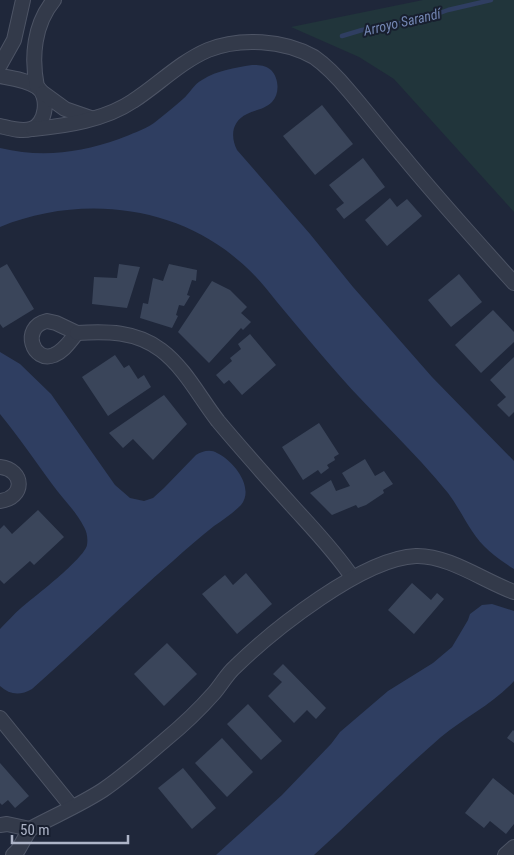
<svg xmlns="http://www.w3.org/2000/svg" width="514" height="855" font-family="'Roboto Condensed',sans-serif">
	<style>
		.green { fill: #21353b }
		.water { fill: #2f3e61 }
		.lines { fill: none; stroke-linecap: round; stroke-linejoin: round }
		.stream { stroke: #2f3e61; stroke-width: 4.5 }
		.building { fill: #3a455a }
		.minor-casing { stroke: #4d5465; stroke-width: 16 }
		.minor { stroke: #333a4a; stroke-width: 14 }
		.labels { text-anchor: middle; stroke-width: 4; stroke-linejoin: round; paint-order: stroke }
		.water-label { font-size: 14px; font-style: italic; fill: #7386b2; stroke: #181f2f }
	</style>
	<rect width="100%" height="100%" fill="#1f273a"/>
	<polygon class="green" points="423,0 514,0 514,212 394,79 359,57 291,27"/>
	<g class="water">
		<path d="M252,65C259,65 265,65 271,70C279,78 280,94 272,102C265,109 255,110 247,114C232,121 230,136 237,150L310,234L353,287L432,377L514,461V569C498,559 482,547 472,531C464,519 457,505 448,493C414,451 373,414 338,374C317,350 297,326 277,302C265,287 253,272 238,260C173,204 78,195 0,227V148C42,158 79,153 119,139C131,134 144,130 154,123C164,115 174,107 183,99C190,93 194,84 202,80C218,70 234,68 252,65Z"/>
		<path d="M0,352L20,364L51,394L115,485L130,498L144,501L153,498L164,488L196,455C202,451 211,449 217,453C234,461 255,488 241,505C233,513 223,520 214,526C200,537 186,549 173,561C125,602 80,647 32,689C20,696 10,695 0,686V629C7,622 14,614 21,608C34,597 84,559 87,545C88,539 87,532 84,527C76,511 62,498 52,484C35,461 19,437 0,414Z"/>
		<path d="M492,604L514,611V681C493,704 465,717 441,737C397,775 357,816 314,855H216L282,795L331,744L340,732L388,691L433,663L452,647L468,620L470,614L482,605Z"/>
	</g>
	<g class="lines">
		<polyline class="stream" points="342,36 362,30 423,19 448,10 491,0"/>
	</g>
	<g class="building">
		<polygon points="322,105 353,144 315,175 283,136"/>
		<polygon points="363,158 385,187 344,219 336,209 344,203 329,185"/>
		<polygon points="390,198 397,207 407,199 422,216 387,246 365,220"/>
		<polygon points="7,264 34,309 3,328 0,324 0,268"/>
		<polygon points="119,264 140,267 127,308 92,304 94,277 117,278"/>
		<polygon points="169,264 197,270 196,281 192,280 187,295 190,296 184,306 179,305 176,315 178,316 172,328 140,318 143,303 148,304 153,278 163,281"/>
		<polygon points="459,274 482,302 451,327 428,300"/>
		<polygon points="212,281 230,290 247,307 241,313 251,322 243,330 241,328 209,363 178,332"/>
		<polygon points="493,310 514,332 514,342 481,373 455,345"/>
		<polygon points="250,334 276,365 242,395 229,380 224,384 216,375 232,361 230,358 241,349 238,344"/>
		<polygon points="115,355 124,368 129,365 138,379 144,375 151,387 108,416 82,377"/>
		<polygon points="514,357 514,412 509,417 497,405 506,397 490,380"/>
		<polygon points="164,395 187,424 153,460 133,439 123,448 109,433"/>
		<polygon points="319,423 339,454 334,457 335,460 327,465 329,468 321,474 318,470 303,480 282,447"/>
		<polygon points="365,459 375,476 384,471 393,484 383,490 384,493 366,505 358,508 356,505 332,515 310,493 331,480 336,491 350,486 342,473"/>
		<polygon points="38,510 64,537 34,565 30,561 4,584 0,580 0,529 4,525 12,534"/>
		<polygon points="246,573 272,604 237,634 202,594 225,575 233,585"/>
		<polygon points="412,583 431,600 437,593 444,599 414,634 388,610"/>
		<polygon points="167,643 197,674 164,706 134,674"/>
		<polygon points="283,664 326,708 316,719 307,710 294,723 268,696 282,682 273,674"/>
		<polygon points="248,704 282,741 261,760 227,724"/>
		<polygon points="513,730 514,731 514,743 507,738"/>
		<polygon points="222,738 253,772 227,797 195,763"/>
		<polygon points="0,763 29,796 15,808 8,800 2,805 0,803"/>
		<polygon points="183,768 216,808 192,829 158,788"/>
		<polygon points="493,778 514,795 514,824 506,834 490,821 484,828 465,813"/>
	</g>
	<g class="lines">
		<defs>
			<g id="minor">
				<polyline points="0,65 14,40 23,0"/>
				<path d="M0,76C11,78 27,80 37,87C50,96 46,125 31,129C21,132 9,128 0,126"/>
				<path d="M37,87C31,57 34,24 54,0"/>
				<polyline points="43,93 65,109 91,118"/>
				<path d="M33,129C66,126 105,120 133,101C158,85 180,62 208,50C240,37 284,40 314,57C327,66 339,79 349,91C367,112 384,134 402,155C438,199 476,241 514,283"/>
				<path d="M47,321L56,323L77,333C70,341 64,351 54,355C33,364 20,327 47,321Z"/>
				<path d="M77,333C106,331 136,331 161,350C185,368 200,398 218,421C243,451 270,481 296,510C316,532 336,553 352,577"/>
				<path d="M0,467C25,470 25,498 0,501"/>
				<polyline points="0,718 72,807"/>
				<polyline points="0,825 7,824 30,829 18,850 13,855"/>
				<path d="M30,829C54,816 80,805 103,790C125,775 145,757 165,740C182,726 199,710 214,693C221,685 227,674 235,667C273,630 363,558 416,556C448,555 484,581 514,592"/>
				<polyline points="505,855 514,847"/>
			</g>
		</defs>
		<use href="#minor" class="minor-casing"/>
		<use href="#minor" class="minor"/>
	</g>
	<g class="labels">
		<g class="water-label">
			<text transform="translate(402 22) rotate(-13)" y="5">Arroyo Sarandí</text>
		</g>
	</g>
	<path d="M12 835v8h116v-8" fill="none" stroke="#adb4c7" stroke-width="2.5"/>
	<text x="20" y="835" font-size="15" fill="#adb4c7" stroke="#181f2f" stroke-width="4" paint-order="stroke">50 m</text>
</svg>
